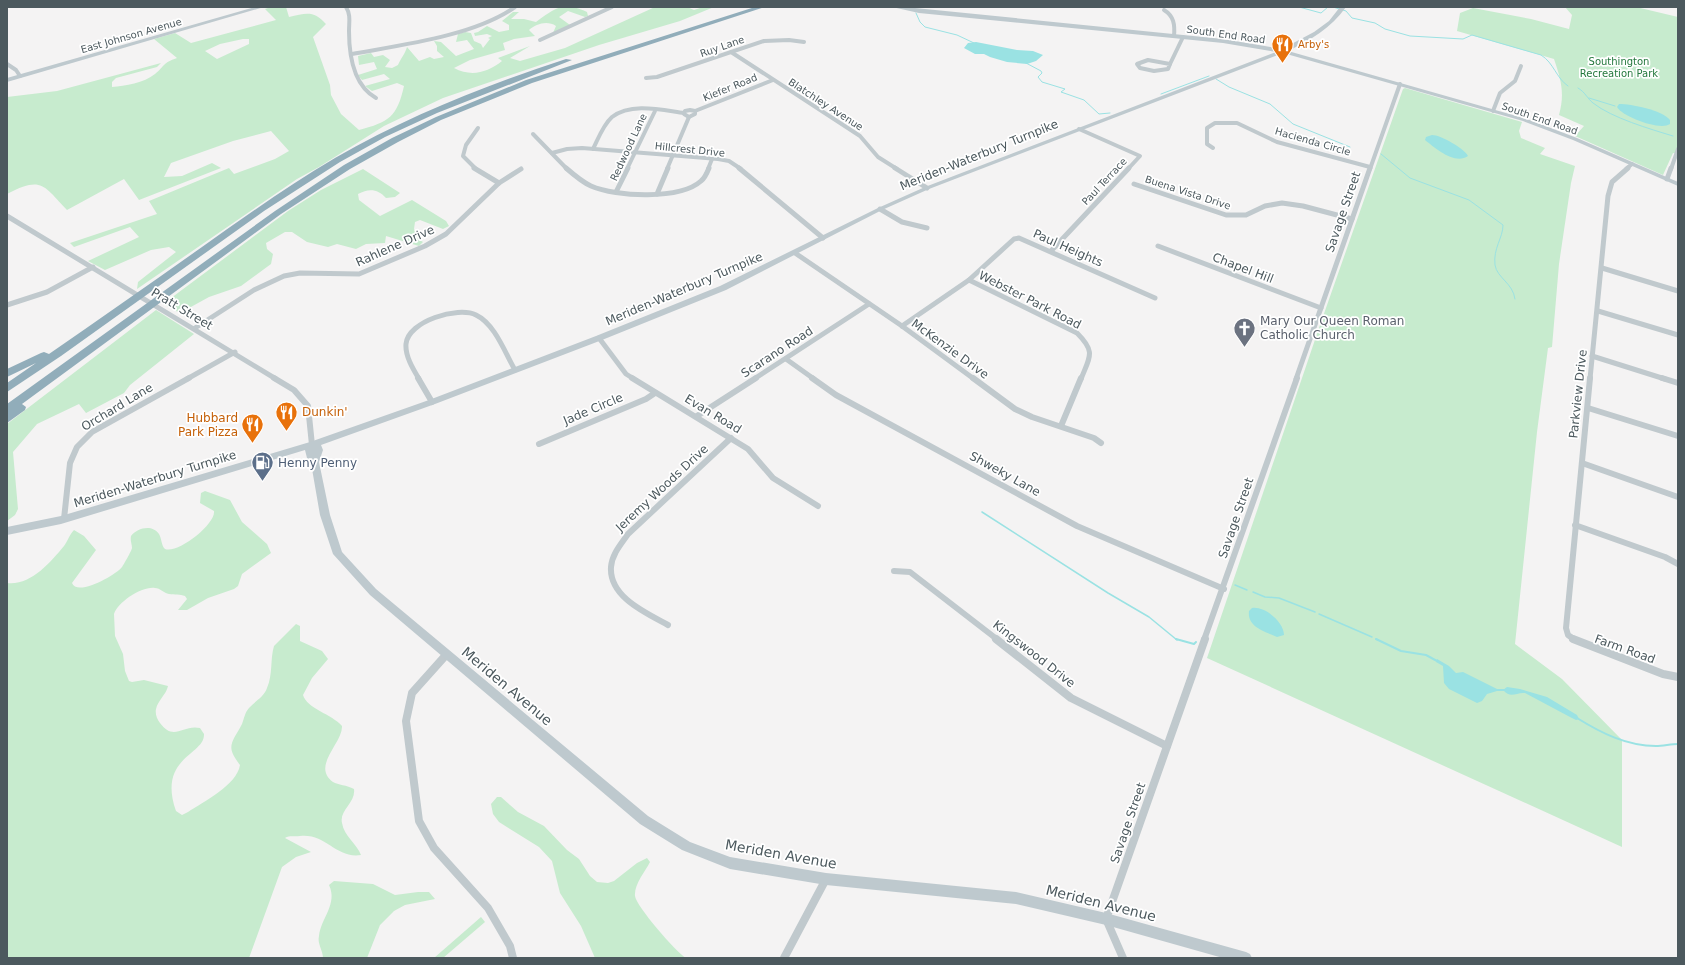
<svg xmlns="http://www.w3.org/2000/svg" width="1685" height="965" font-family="'DejaVu Sans',sans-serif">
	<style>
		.green { fill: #c7ebce; fill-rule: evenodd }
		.water { fill: #9ae2e3 }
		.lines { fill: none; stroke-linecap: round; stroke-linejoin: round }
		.stream-far2 { stroke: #9ae2e3; stroke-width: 1 }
		.stream-far1 { stroke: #9ae2e3; stroke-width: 1.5 }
		.stream { stroke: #9ae2e3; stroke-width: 2 }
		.street-far3 { stroke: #c0c9cd; stroke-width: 4 }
		.street-far2 { stroke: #c0c9cd; stroke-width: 5 }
		.street-far1 { stroke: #c0c9cd; stroke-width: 6 }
		.street { stroke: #c0c9cd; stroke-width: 8 }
		.secondary { fill: #bec9ce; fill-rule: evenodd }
		.highway { fill: #91adba; fill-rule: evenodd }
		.labels { text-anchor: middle; stroke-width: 3.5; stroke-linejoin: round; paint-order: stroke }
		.far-street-label { font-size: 10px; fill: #4c595e; stroke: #fff }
		.far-food-label { font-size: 10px; fill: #c56008; stroke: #fff; text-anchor: start }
		.far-park-label { font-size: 10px; fill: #24783d; stroke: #fff }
		.street-label { font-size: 12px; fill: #4c595e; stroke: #fff }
		.worship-label { font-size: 12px; fill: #5b616d; stroke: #fff; text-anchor: start }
		.food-label { font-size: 12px; fill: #c56008; stroke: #fff; text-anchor: start }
		.service-label { font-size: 12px; fill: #4e5e75; stroke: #fff; text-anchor: start }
		.near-street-label { font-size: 14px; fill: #4c595e; stroke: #fff }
	</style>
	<rect width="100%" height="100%" fill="#f4f3f3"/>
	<g class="green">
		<path d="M271,7H286L289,17C306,13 314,10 326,24L313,37L330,85L331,95L341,114L359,130C389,122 397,117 404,86L397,83L372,91L365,86L390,79L384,74L362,80L358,75L377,69L374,62L359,65L358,56L371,53L374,57L383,55L390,60L385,67L392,68L398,65C401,58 405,54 407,47L419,61L430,57L434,59L444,57L437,51V46L434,41L441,42L456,56L474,49L467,40L456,42L458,34L465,32L471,33L474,41L481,44L483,48L490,39L488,38L492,36L487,34L475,36L474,33L478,32L487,26L499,32L509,30V25L502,21L513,12H519L511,19H524L536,22C556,8 562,1 587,12L588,16L585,17L568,11L559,17L570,25L553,33L556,26C547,20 536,24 529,30L535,36L514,39L503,43L505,50L470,60L454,68C471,77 487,73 502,61L498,58L530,46L510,58L520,61L565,48L655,7H687L694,10L703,7H714L680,21L599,45L443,98L384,126L319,167L297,179L137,289L138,282L176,252L169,247L151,250L105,270L88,261L139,237L130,227L74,247L70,243L157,214L149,201L229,168L234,174L275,159L289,151L271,131L233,141L171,163L164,177L182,176L212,163L221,168L139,200L124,179L67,210C43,185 42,176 7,194V97L57,91L161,63L157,67L116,78L112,82V87C125,86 144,83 155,74C165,66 162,63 177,58L154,39L175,33L191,43L276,20L265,9ZM243,39H249V44L217,59L205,51L220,44Z"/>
		<path d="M1565,7H1636L1678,17V154L1673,153L1663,175L1575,136L1584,126L1559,115C1565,93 1561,80 1554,59L1457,31L1460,13L1473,8L1531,19L1569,29L1572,15Z"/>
		<polygon points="1405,88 1522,122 1519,131 1521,138 1545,148 1540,154 1575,166 1571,183 1559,264 1552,347 1548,348 1537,432 1515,644 1562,679 1622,740 1622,847 1207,658 1320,325 1403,89"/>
		<path d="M363,169L400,193L395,197L386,198C378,189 369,188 358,194L359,200L380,216L412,200L446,221L449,226L443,229L420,220L415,222L414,229L418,239L423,242L419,246L386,236L385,243L366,244L356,249L337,244L328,247L307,242L292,232H285L266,243L267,249L273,254L271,264L241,286L209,297L180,313L163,304L288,211L321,190Z"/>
		<polygon points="156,310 194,334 130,385 124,393 86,413 79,404 37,424 13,452 18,509 15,515 7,521 7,424"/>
		<path d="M205,491L230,500L242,522L267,544L271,553L242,574L238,586L234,589L208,598L187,610H178L187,599L185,596C180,594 175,595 169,594C164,593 160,588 155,588C142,586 118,602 114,614L115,636L123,654L125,671L129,681L132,682L144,680L168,686C166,695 158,700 156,709C155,714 157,719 160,723C174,742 183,724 200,728L204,734C205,755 157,757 176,811L182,815L188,812C203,802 237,785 240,765C225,746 232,743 242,724C244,719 245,712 249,708C255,701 264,697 267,688C273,674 270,659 274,646L296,624L300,626V641L322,651L328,659L312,678L303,695C307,709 332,714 342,726C343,743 311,766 333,782C338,785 347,785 354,789C356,803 339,810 342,823C344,836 357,844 361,855C336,859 326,833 300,836C294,837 290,835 285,838L311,852L296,857L282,867L249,958H7V583C30,586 50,563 64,546C68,541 69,535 74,530L84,536L96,550L72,583C77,597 116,575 122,567C123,566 132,550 132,548C132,544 130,541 131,536C137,528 152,524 159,534C162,539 161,545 165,549C178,554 216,524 214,511L200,503L201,493Z"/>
		<path d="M497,797H501L518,812L544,826L567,850L579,859L590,876L597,882L608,883L614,881L637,863L647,858L650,862C645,872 634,884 635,896C636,906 676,952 686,958H595L581,926L560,893L552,861L539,847L499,822L493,814L491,804Z"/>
		<path d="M334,881L373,884L395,895L418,892H429L435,899L405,905L394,911L380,925L367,958H323C323,951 317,943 319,936C321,918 338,904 329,885Z"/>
		<polygon points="481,917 485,922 443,958 434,958"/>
	</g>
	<g class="water">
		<polygon points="976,42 1017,50 1033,51 1043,55 1036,61 1027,64 1007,62 990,57 984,54 975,54 964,48 968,43"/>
		<path d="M1619,104C1631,104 1662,110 1670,120V124C1660,131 1623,117 1617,107Z"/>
		<path d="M1432,135C1441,135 1465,149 1468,156C1455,165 1436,149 1425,140L1426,137Z"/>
		<path d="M1252,608C1265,606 1284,622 1284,635L1277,637C1264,631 1247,627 1249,611Z"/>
		<polygon points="1437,659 1449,666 1456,673 1463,672 1497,689 1497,691 1487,694 1482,701 1477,703 1449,689 1444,683 1443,666 1436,662"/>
		<path d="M1507,687L1520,689L1547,697L1577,715L1579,719L1576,720L1570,717L1525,693C1516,692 1511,699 1503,690Z"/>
	</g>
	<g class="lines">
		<g class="stream-far2">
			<polyline points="1299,7 1321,13 1328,7"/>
			<path d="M1333,7L1346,11L1352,18L1375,23L1385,29L1410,36L1463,39L1472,35L1541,55C1554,63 1556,78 1568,86"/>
			<polyline points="916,13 920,22 925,27 957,35 974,43"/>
			<polyline points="1026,63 1041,71 1042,73 1038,77 1042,82 1065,89 1061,92 1084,100 1099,114 1110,113"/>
			<polyline points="1216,79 1229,87 1270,104 1293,124 1350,147"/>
			<path d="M1578,88C1585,92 1587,98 1593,103C1612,118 1650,129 1673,136"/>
			<polyline points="1161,94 1209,76"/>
			<polyline points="1589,98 1615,106"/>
			<path d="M1381,154L1410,178L1469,200L1503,225C1503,238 1493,248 1495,265C1497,278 1513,283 1515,299"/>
		</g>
		<g class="stream-far1">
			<polyline points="982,512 1108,593 1149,617 1177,640"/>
			<polyline points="1235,585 1247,590"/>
			<polyline points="1253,592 1265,597 1279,598 1315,612"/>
			<polyline points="1319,614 1372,637"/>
			<polyline points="1376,639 1378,640"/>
		</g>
		<g class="stream">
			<polyline points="1176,639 1194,644 1196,642"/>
			<polyline points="1376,639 1401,651 1426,655 1437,661"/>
			<polyline points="1496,690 1504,690"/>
			<path d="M1577,718C1601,733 1627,746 1656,746C1663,746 1671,744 1678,744"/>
		</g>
		<g class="street-far3">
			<path d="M346,7C351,15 349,22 349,31C349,56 353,85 376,98"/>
			<path d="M1164,10C1174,16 1175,25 1174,36"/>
			<polyline points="540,40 612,7"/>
			<polyline points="731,52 860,136 878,157 897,169"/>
			<path d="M352,54C401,45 474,36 515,7"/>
			<polygon points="1148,60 1170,64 1168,69 1154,71 1140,68 1137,64"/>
			<polyline points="7,64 16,70 20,76"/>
			<polyline points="1170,64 1183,37"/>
			<polyline points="646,78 657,77 764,41 789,40 804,42"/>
			<polygon points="690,110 695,111 695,114 689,117 684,114 685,111"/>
			<polyline points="695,111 773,80"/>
			<polyline points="1493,111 1500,93 1515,81 1521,66"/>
			<polyline points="1079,129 1140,156 1128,169"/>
			<polyline points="533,134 567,169"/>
			<polyline points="1213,148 1207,144 1207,128 1215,123 1237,123 1277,142 1370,167"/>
			<path d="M593,149C598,139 603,125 612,117C631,102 662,110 684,113"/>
			<polyline points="552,153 567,149 582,148 718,159 729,161 741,169"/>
			<polyline points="476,169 463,156 466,145 478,128"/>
			<polyline points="627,169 655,111"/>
			<polyline points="667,169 689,117"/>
			<polyline points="708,169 712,159"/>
			<polyline points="1370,169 1400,84"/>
			<polyline points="1626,169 1632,164"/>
			<polyline points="1671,169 1678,149"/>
		</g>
		<g class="street-far2">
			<polyline points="474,168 499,183"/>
			<path d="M566,168C574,175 582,182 591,186C616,197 680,200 701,181C705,178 707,173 709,168"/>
			<polyline points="739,168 823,238"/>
			<polyline points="895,168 927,188"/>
			<polyline points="1667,179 1671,168"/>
			<polyline points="1134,184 1226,215 1246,215 1265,206 1282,203 1303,206 1352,219"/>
			<polyline points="616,192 628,168"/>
			<polyline points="657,194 668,168"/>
			<polyline points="880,209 902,222 927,228"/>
			<polyline points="7,216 276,379"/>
			<polyline points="1158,246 1321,308"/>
			<polyline points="1051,251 1129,168"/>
			<polyline points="795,253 902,326 974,379"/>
			<polyline points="1602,268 1678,291"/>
			<path d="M969,280L1077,333C1096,352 1090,356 1081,379"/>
			<polyline points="7,305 47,292 93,267"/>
			<polyline points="1598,311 1678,335"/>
			<polyline points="902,326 969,280 1014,239 1019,238 1155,298"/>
			<polyline points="195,328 254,290 284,276 300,273 359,274 425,246 446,234 499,183 521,169"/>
			<polyline points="599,338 626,374 634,379"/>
			<polyline points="1592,356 1665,379"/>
			<polyline points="786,359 814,379"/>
			<polyline points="187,379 235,352"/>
			<path d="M419,379C413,369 405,356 406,344C408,321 458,306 476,315C495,324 505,353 515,370"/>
			<polyline points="754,379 869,304"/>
			<polyline points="1296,379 1370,168"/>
			<polyline points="1590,379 1608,196 1612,182 1628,168"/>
		</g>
		<g class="street-far1">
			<polyline points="274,378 294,390 308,406 312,445"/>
			<polyline points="418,378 432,402"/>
			<polyline points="632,378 748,449 773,478 818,506"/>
			<polyline points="812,378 836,395 1077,526 1224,589"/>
			<polyline points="973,378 1015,409 1032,417 1094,438 1101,443"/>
			<polyline points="1662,378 1678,383"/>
			<polyline points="1588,408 1678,436"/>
			<polyline points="697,416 756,378"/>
			<polyline points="1061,426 1081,378"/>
			<polyline points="539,444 646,399 655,393"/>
			<polyline points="1582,463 1678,497"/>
			<polyline points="64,519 70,463 77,447 92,432 189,378"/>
			<polyline points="1575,525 1665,557 1678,564"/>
			<polyline points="894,571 910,572 998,640"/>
			<path d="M668,625C646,613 609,597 611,567C612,554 621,544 628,534L731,438"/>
			<polyline points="1204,640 1297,378"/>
			<polyline points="1575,640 1568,635 1566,628 1590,378"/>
		</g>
		<g class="street">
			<polyline points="996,639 1071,698 1167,746"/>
			<polyline points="1573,639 1663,674 1678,677"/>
			<polyline points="446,655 412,693 406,721 419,821 434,848 488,908 510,946 513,958"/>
			<polyline points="784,958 826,879"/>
			<polyline points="1123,958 1106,919 1205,639"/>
		</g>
		<g class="secondary">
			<polygon points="255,7 264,7 7,82 7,78"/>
			<path d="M892,7H905L1223,39L1282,49L1314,32L1329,21L1340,7H1346C1331,28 1311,40 1288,51L1527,119L1577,138L1678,182V186L1573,140L1523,121L1283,53L929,189L882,210L726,290L602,340L435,404L321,445L323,450L319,462L330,515L342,552L376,589L648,816L690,842L730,857L826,873L1016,892L1106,913L1246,952L1250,954L1252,958H1223L1106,925L1016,904L826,885L730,869L682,850L640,824L370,595L333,554L320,515L311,463L307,458L305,450L61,524L7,535V527L61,516L310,442L429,400L596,336L720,286L878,208L925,187L1276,52L1223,43L919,13Z"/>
		</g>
		<g class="highway">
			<polygon points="755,7 765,7 532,83 441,120 398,142 350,169 281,214 22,404 26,407 25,410 7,423 7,404 275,211 344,165 392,138 436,117 526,80"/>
			<path d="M566,59L572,60L437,113L385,137L340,162L264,211L61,356L7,392V383L36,363L7,377V369L41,353L44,352L49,354C100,319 151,283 202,247C246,216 289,185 335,158C408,116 486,85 566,59Z"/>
		</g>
	</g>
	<defs>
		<symbol id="restaurant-pin" viewBox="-11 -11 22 30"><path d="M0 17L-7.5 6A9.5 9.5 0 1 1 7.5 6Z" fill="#e8710a" stroke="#fff"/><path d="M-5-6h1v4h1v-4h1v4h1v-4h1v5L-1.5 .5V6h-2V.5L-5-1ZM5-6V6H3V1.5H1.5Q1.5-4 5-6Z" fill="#fff"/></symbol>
		<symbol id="church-pin" viewBox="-11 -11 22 30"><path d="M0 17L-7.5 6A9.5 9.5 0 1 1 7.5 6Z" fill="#6b7280" stroke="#fff"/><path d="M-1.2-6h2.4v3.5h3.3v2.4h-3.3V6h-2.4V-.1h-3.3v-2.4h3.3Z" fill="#fff"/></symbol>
		<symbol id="fuel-pin" viewBox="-11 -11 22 30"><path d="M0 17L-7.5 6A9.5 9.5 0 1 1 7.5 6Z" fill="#5c6f8a" stroke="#fff"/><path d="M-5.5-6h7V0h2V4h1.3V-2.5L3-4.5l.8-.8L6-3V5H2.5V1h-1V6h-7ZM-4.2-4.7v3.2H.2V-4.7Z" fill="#fff"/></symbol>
	</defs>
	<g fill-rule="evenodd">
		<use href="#restaurant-pin" x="1270" y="32" width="25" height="34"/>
		<use href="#church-pin" x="1232" y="316" width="25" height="34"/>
		<use href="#restaurant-pin" x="274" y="400" width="25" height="34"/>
		<use href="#restaurant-pin" x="240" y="412" width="25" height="34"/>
		<use href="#fuel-pin" x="250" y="450" width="25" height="34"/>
	</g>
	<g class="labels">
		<g class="far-street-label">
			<text transform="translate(1226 34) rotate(8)" y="4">South End Road</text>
			<text transform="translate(131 35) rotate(-16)" y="4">East Johnson Avenue</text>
			<text transform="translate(722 46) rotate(-19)" y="4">Ruy Lane</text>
			<text transform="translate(730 87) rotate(-22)" y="4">Kiefer Road</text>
			<text transform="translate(826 104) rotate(33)" y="4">Blatchley Avenue</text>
			<text transform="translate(1540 118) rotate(19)" y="4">South End Road</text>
			<text transform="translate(1313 141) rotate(16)" y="4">Hacienda Circle</text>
			<text transform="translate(628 147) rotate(-65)" y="4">Redwood Lane</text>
			<text transform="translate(690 149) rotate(6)" y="4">Hillcrest Drive</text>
			<text transform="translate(1104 181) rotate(-47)" y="4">Paul Terrace</text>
			<text transform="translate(1188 192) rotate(18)" y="4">Buena Vista Drive</text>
		</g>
		<g class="far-food-label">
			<text x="1298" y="48">Arby's</text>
		</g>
		<g class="far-park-label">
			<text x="1619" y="65">Southington<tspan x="1619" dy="12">Recreation Park</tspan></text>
		</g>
		<g class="street-label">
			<text transform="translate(979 155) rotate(-22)" y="4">Meriden-Waterbury Turnpike</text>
			<text transform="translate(1343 212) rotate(-71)" y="4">Savage Street</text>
			<text transform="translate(395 246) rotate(-24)" y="4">Rahlene Drive</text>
			<text transform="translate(1068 248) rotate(24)" y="4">Paul Heights</text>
			<text transform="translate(1243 268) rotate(21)" y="4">Chapel Hill</text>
			<text transform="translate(684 289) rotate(-23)" y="4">Meriden-Waterbury Turnpike</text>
			<text transform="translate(1030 300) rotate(27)" y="4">Webster Park Road</text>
			<text transform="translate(182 309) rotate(31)" y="4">Pratt Street</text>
			<text transform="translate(950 349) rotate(36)" y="4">McKenzie Drive</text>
			<text transform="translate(777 352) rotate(-33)" y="4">Scarano Road</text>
			<text transform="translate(1578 394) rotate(-84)" y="4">Parkview Drive</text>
			<text transform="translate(117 407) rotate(-31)" y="4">Orchard Lane</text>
			<text transform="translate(593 409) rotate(-23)" y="4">Jade Circle</text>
			<text transform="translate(713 414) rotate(31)" y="4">Evan Road</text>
			<text transform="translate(1005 474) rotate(29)" y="4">Shweky Lane</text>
			<text transform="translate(155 479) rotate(-17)" y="4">Meriden-Waterbury Turnpike</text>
			<text transform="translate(662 488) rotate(-43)" y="4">Jeremy Woods Drive</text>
			<text transform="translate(1236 518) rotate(-71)" y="4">Savage Street</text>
			<text transform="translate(1625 649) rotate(20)" y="4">Farm Road</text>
			<text transform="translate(1034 654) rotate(38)" y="4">Kingswood Drive</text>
			<text transform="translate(1128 823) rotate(-71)" y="4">Savage Street</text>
		</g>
		<g class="worship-label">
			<text x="1260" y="325">Mary Our Queen Roman<tspan x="1260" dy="14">Catholic Church</tspan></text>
		</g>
		<g class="food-label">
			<text x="302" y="416">Dunkin'</text>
			<text x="238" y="422" text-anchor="end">Hubbard<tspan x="238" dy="14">Park Pizza</tspan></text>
		</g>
		<g class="service-label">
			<text x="278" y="467">Henny Penny</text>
		</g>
		<g class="near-street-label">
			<text transform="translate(507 686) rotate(40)" y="5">Meriden Avenue</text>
			<text transform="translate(781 854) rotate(10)" y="5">Meriden Avenue</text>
			<text transform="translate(1101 903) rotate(14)" y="5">Meriden Avenue</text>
		</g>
	</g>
	<rect width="1685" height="965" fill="none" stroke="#4c595e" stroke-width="16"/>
</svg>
